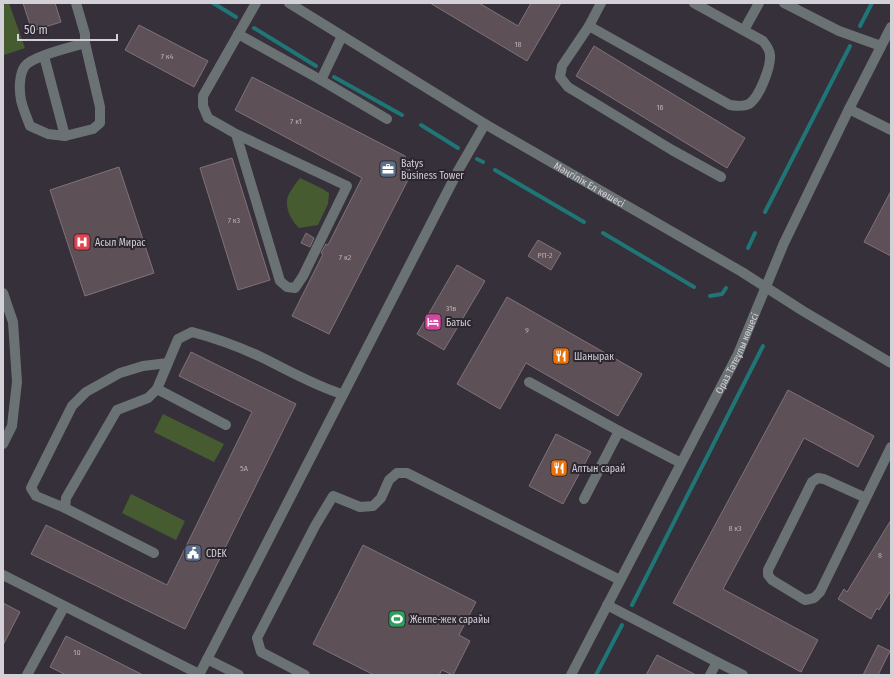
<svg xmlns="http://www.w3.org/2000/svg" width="894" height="678" font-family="'Fira Sans Condensed',sans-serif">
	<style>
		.green { fill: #475b31 }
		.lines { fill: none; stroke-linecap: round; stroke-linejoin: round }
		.stream { stroke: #207576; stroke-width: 4 }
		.building { fill: #5d5056; stroke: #807278 }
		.minor { stroke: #6b7274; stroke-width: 10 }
		.labels { text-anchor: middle; stroke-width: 4; stroke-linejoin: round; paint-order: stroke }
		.number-label { font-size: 8px; fill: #b6b0b7 }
		.poi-label { font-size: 10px; fill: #d4d0d7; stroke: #2b2630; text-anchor: start }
		.street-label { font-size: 10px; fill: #d4d0d7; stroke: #2b2630 }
	</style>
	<rect width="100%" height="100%" fill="#35303a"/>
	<g class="green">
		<polygon points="9,3 25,48 4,55 3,5"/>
		<path d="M300,178L321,188L329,193L328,204L318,225L299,228C291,220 283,206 289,194C292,188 296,183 300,178Z"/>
		<polygon points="163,414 224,444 214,462 154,432"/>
		<polygon points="131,494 185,521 176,540 122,513"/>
	</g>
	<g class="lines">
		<g class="stream">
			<polyline points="213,3 236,17"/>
			<polyline points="860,26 872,3"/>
			<polyline points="254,28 316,66"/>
			<polyline points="334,77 402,115"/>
			<polyline points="421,125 458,148"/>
			<polyline points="477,159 483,162"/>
			<polyline points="495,170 584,222"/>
			<polyline points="765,212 850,46"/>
			<polyline points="603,233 694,287"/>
			<polyline points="748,248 755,233"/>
			<polyline points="710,296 722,294 726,288"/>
			<polyline points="632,605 763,346"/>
			<polyline points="596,675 622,625"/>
		</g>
	</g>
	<g class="building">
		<polygon points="23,3 55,3 61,22 32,31"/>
		<polygon points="430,3 479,3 518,26 531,3 561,3 527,61"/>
		<polygon points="139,25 208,61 194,87 125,50"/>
		<polygon points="594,46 745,138 727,168 576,76"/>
		<polygon points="252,77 405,156 411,174 329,334 292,316 323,254 321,253 326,244 328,245 362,178 235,110"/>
		<polygon points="232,158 270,280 238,290 200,168"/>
		<polygon points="119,167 154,273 85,296 50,190"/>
		<polygon points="891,191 891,256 864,242"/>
		<polygon points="306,233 314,238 310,247 301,243"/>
		<polygon points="538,240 561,253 551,270 528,256"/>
		<polygon points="457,265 485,281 444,350 417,334"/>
		<polygon points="507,297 642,374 618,416 526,363 500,409 457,384"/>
		<polygon points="191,352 296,404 185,629 31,554 46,525 167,585 252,412 179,376"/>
		<polygon points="788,390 874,436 858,467 804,438 723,589 818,640 801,672 673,603"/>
		<polygon points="556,434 591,452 563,504 529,486"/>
		<polygon points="891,520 891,590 879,610 877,608 871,619 838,599 844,589 847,592"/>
		<polygon points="363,545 476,602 459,635 470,641 453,675 442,670 439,675 374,675 313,644"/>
		<polygon points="3,603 20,612 3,645"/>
		<polygon points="66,636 143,675 66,675 50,667"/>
		<polygon points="878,645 890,651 878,675 863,675"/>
		<polygon points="657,655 696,675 646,675"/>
	</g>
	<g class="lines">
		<g class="minor">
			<path id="s1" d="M289,3L485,124L742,272L803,311L891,363"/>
			<polyline points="601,3 589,26 562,66 560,77 568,87 672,150 721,177"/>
			<polyline points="784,3 839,31 881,46"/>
			<path d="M589,26L730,105C736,106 743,107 749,104C759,98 771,67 770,55C770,50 767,46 763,41L694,3"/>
			<polyline points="744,30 759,3"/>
			<polyline points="238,34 321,80"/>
			<polyline points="342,36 321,80 387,119"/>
			<path d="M44,56L65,136L48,134L30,126C27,118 23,109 21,100C19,90 19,74 25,66C32,56 72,47 85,43V34L76,3"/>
			<polyline points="849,109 891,130"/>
			<polyline points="236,134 280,281 287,287 295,288 303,276 347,186 236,134 208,118 203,106 203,96 256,3"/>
			<polyline points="65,136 93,129 100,123 100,107 85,43"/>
			<polyline points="3,293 13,322 17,382 12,426 3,444"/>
			<polyline points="529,382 619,431"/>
			<polyline points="157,389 226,425"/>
			<polyline points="866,498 824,479 818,478 812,482 768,570 768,575 772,580 805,600 814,598 820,592 891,447"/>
			<polyline points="584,499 619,431 681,463"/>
			<polyline points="65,508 36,496 31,488 72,406 86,392 120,373 143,366 168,363"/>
			<path d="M154,553L65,508L66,498L117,410L148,398L157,389L178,339L192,332C215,338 237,346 259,356C286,369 313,385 342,394"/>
			<polyline points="3,575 199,674"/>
			<polyline points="607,605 717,662"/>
			<polyline points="207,659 239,675"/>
			<polyline points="27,675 64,607"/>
			<polyline points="199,675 459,169 485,124"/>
			<polyline points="305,675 261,652 257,638 315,526 333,496 360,507 373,506 381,498 389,480 397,473 407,473 620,580"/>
			<path id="s2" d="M571,675L738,354L784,243L849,109L891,27"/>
			<polyline points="710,675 717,662 743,675"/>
		</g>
	</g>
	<defs>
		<symbol id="office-square" viewBox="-11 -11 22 22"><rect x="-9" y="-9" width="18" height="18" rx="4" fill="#5c6f8a" stroke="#2b2630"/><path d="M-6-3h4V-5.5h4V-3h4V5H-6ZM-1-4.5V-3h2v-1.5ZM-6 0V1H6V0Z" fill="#fff"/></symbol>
		<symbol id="hospital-square" viewBox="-11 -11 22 22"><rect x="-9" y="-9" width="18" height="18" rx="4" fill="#e0444e" stroke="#2b2630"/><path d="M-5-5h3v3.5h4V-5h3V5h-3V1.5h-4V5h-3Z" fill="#fff"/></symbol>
		<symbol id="hotel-square" viewBox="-11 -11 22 22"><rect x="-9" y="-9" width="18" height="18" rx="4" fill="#d1479c" stroke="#2b2630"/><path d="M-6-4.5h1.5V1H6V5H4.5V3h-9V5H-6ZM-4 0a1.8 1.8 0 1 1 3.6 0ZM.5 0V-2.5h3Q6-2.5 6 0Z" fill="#fff"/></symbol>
		<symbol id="restaurant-square" viewBox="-11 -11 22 22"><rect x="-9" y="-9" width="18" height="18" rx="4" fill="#e8710a" stroke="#2b2630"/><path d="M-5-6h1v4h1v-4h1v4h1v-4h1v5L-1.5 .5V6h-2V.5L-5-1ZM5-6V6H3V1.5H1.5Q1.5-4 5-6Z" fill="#fff"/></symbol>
		<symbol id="civic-square" viewBox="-11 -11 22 22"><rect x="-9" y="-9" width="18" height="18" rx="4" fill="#5c6f8a" stroke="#2b2630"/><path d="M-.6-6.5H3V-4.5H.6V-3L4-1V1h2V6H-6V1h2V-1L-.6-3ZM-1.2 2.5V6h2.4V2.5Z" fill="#fff"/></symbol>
		<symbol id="stadium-square" viewBox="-11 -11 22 22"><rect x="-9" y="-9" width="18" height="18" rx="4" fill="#2e9e5b" stroke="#2b2630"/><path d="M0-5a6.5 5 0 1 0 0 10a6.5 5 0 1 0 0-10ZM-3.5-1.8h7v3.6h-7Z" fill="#fff"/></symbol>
	</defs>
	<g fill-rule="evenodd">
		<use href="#office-square" x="378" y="159" width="20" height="20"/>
		<use href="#hospital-square" x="72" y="232" width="20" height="20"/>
		<use href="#hotel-square" x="423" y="312" width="20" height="20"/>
		<use href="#restaurant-square" x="551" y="346" width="20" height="20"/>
		<use href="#restaurant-square" x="549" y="458" width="20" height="20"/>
		<use href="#civic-square" x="183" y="543" width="20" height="20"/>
		<use href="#stadium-square" x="387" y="609" width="20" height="20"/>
	</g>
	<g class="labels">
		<g class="number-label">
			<text x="518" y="47">18</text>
			<text x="167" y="59">7 к4</text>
			<text x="660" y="110">16</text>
			<text x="296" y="124">7 к1</text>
			<text x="234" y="223">7 к3</text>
			<text x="545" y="258">РП-2</text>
			<text x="345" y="260">7 к2</text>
			<text x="451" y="311">31в</text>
			<text x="527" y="333">9</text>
			<text x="244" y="471">5А</text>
			<text x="735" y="531">8 к3</text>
			<text x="880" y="558">8</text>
			<text x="77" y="655">10</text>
		</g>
		<g class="poi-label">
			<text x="401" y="167">Batys<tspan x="401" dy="12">Business Tower</tspan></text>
			<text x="95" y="246">Асыл Мирас</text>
			<text x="446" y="326">Батыс</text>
			<text x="574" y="360">Шанырак</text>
			<text x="572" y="472">Алтын сарай</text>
			<text x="206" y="557">CDEK</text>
			<text x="410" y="623">Жекпе-жек сарайы</text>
		</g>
		<g class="street-label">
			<text dy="4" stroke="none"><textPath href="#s1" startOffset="351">Мәңгілік Ел көшесі</textPath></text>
			<text dy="4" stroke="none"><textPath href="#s2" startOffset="362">Ораз Тәтеұлы көшесі</textPath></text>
		</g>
	</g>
	<rect width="894" height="678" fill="none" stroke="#d4d0d7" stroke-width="8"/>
	<path d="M18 34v6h99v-6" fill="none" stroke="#d4d0d7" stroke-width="2"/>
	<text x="24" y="34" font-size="12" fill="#d4d0d7" stroke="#2b2630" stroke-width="3" paint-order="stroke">50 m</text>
</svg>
